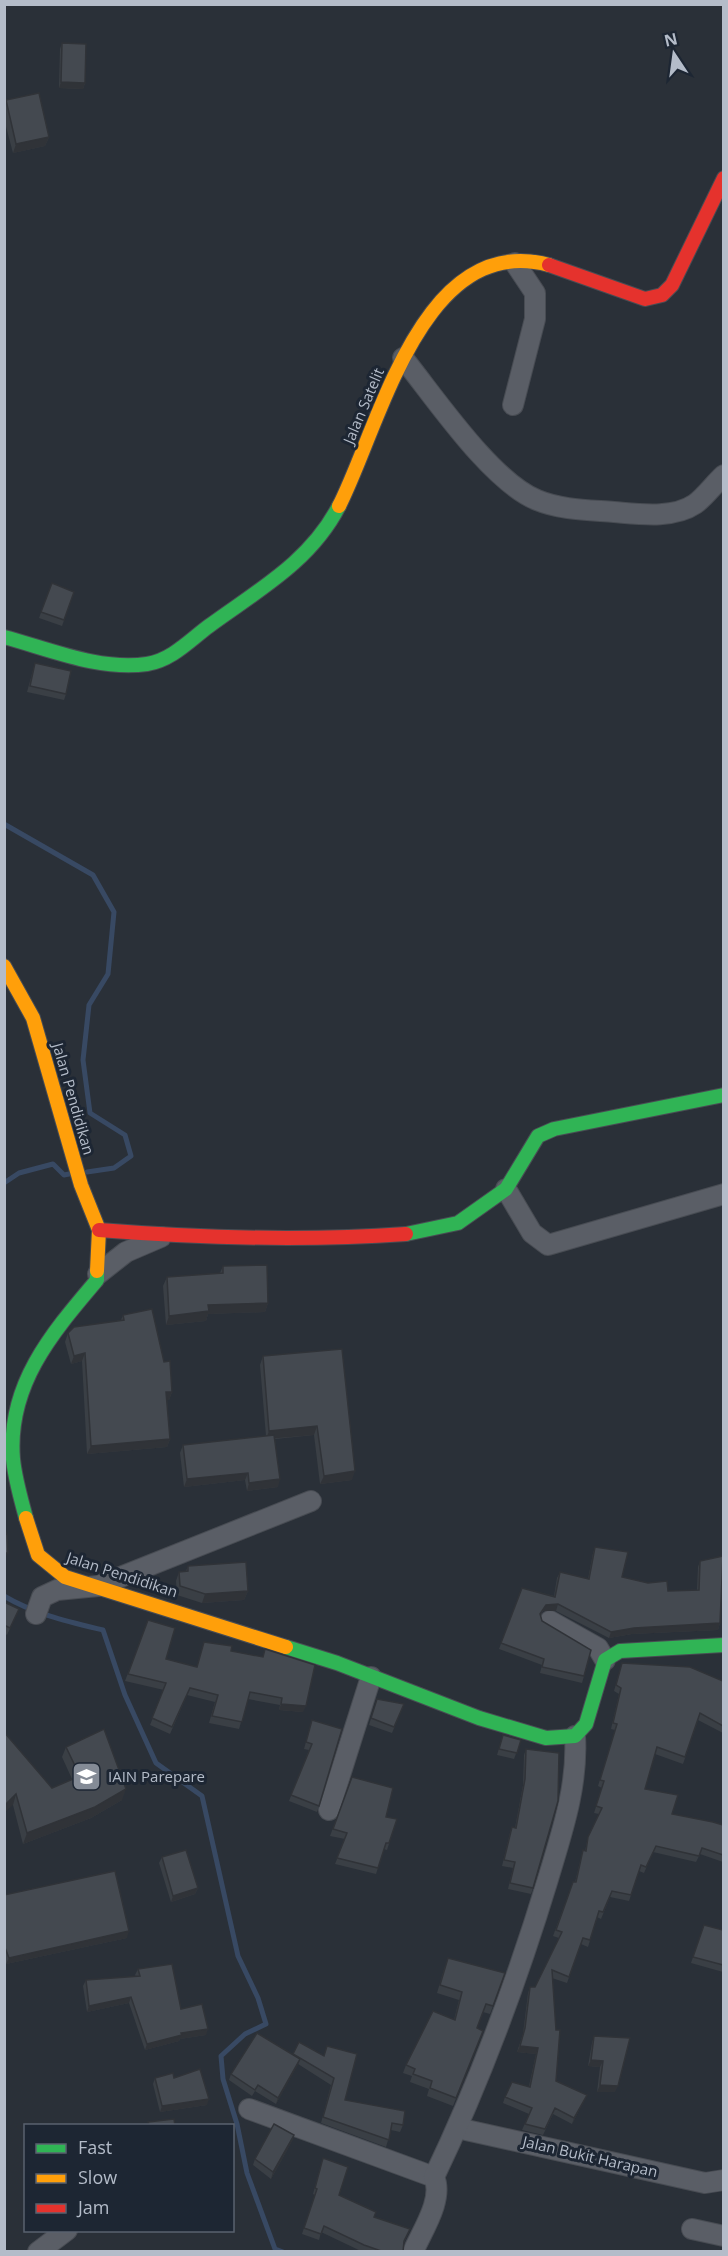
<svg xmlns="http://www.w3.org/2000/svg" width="728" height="2256" font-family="'Open Sans',sans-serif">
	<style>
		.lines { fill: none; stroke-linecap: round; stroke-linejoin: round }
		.stream { stroke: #384963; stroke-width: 5 }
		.street-casing { stroke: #484c53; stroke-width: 22 }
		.fast-casing { stroke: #484c53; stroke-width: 16 }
		.slow-casing { stroke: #484c53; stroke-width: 16 }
		.jam-casing { stroke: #484c53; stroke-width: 16 }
		.street { stroke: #5a5e66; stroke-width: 20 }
		.fast { stroke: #30b455; stroke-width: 14 }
		.slow { stroke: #ff9f0a; stroke-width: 14 }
		.jam { stroke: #e5322d; stroke-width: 14 }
		.wall { fill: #3a3f45 }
		.shaded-wall { fill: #303338 }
		.building { fill: #444950; stroke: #303338; stroke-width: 1.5 }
		.labels { text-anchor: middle; stroke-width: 6; stroke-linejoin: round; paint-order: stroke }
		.street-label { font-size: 15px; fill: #b4bcc9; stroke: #1d2633 }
		.poi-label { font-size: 15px; fill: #b4bcc9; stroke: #1d2633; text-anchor: start }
	</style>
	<rect width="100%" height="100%" fill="#2a3038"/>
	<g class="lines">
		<g class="stream">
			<polyline points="4,824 93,875 114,912 108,974 89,1005 83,1060 90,1113 125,1135 131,1156 114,1168 87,1172"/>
			<polyline points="4,1183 19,1173 53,1164 64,1175 69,1174"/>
			<path d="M4,1596C34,1614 70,1622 103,1630L125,1695L156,1763L202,1796L238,1956L258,1998L266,2024L245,2034L221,2056L223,2079L237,2124L247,2173L275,2249L283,2252"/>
		</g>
		<defs>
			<g id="street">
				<path d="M403,358C436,399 491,481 537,500C561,510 589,510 614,512C639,514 673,519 695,504C705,497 714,484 724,475"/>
				<polyline points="513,405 535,319 535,293 515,263"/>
				<polyline points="506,1189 532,1233 548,1245 724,1194"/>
				<polyline points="98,1274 126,1252 161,1237"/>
				<polyline points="36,1614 42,1597 57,1590 98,1586 311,1501"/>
				<polyline points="550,1621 598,1648 605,1660"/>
				<polyline points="329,1810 371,1677"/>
				<polyline points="249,2109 434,2177"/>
				<polyline points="457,2128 705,2183 724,2180"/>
				<polyline points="692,2229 724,2236"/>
				<polyline points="38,2252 67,2230"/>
				<path d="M413,2252C422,2231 444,2199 434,2177C480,2081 517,1981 548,1879C562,1832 578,1786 575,1736"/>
			</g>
			<g id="fast">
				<path d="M4,637C49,649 100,671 147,664C172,660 190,640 209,626C258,590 310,562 339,506"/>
				<polyline points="406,1234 458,1223 506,1189 538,1136 554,1129 724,1095"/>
				<path d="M26,1518C21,1499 15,1479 13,1459C7,1385 52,1333 97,1280V1271"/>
				<polyline points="286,1647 337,1663 479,1718 546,1738 575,1736 586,1724 605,1660 620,1651 724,1645"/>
			</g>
			<g id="slow">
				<path d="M339,506C380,426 422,231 549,265"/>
				<polyline points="4,966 33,1018 81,1185 99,1230 97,1271"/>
				<polyline points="26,1518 38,1555 65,1577 286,1647"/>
			</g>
			<g id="jam">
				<polyline points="549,265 645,299 662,295 672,285 724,178"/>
				<path d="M99,1230C200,1238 304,1241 406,1234"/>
			</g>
		</defs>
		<use href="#street" class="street-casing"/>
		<use href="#fast" class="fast-casing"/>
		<use href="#slow" class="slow-casing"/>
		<use href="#jam" class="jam-casing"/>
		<use href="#street" class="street"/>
		<use href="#fast" class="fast"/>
		<use href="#slow" class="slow"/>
		<use href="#jam" class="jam"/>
	</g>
	<g class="wall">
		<polygon points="62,43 85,83 83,89 59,88 60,49"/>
		<polygon points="6,100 49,137 45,146 13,153 4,119 4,103"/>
		<polygon points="52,583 74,592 62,626 39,618"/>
		<polygon points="35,663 66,694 64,700 27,692"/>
		<polygon points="223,1266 268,1303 265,1312 208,1314 206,1321 166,1325 163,1286 167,1277 220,1273"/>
		<polygon points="123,1315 164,1362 172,1392 169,1400 167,1400 170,1439 167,1447 87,1454 82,1361 71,1364 65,1342 68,1333 121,1320"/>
		<polygon points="342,1349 352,1480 320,1484 314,1435 275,1439 278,1487 247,1491 245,1480 184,1487 180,1453 183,1445 266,1436 260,1365 263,1356"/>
		<polygon points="595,1547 622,1577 668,1591 697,1590 698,1567 700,1561 720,1623 718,1630 632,1634 609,1638 556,1611 543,1611 541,1616 542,1621 584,1676 582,1683 540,1673 542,1665 499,1649 522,1588 554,1596 557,1578 560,1572 588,1579 593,1553"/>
		<polygon points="188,1566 248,1591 244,1600 202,1603 177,1595 176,1581 179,1572 186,1571"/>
		<polygon points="4,1602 19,1609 7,1635 4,1633"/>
		<polygon points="148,1620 166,1659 197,1667 204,1642 231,1651 303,1712 279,1710 280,1705 248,1699 239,1729 209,1723 215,1702 187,1695 170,1734 150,1725 164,1690 125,1681"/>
		<polygon points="622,1663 723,1681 723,1733 698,1720 683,1764 655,1754 645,1789 672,1814 723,1825 723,1862 700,1854 696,1862 653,1852 644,1873 639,1871 629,1901 610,1897 601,1919 597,1917 588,1947 581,1944 567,1983 552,1978 556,2081 587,2095 584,2101 572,2124 553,2114 543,2135 522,2130 529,2114 503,2103 505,2097 529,2086 536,2054 517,2052 523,2034 528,1993 530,1987 535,1987 559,1938 553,1936 573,1882 575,1882 583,1850 585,1851 588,1837 599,1814 594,1813 602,1788 598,1786 615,1730 611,1729 619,1694 614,1691"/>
		<polygon points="377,1699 404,1704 392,1733 369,1725"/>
		<polygon points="312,1720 319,1806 317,1812 289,1801 309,1750 304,1749"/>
		<polygon points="4,1732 52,1788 72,1779 62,1757 66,1747 122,1800 91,1818 23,1844 13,1805"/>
		<polygon points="503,1735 521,1740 514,1759 497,1755"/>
		<polygon points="526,1749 533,1888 531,1894 508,1889 513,1868 502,1866 510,1833 512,1827 515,1828 523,1785 524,1755"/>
		<polygon points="352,1777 386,1817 397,1819 387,1850 384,1849 376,1874 335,1864 345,1839 330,1836"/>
		<polygon points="162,1857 198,1888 195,1894 171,1902 159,1863"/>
		<polygon points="4,1895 127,1938 6,1964 4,1958"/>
		<polygon points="704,1925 723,1930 723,1972 691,1963"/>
		<polygon points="445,1966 505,1973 490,2014 483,2012 477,2028 483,2031 453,2106 427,2096 429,2089 410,2082 412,2076 403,2073 406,2065 454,2020 459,2000 437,1993"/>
		<polygon points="138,1969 181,2009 206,2035 180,2039 179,2041 145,2050 129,2003 87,2012 83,1986 86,1980 136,1977 135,1975"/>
		<polygon points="594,2036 615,2092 597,2092 600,2067 588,2066 592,2043"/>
		<polygon points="293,2055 324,2055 345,2100 403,2125 400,2132 391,2130 386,2147 321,2123 331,2085 298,2064 276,2104 255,2091 252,2096 229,2080 231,2074"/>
		<polygon points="155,2078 174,2078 207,2105 160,2112 153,2084"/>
		<polygon points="294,2135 292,2141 271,2179 253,2165 255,2159"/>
		<polygon points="323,2158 339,2195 375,2217 410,2229 404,2243 403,2252 363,2252 321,2232 319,2240 302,2234 315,2195 313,2194"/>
	</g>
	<g class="shaded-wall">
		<polygon points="61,82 85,83 83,89 59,88"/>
		<polygon points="49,137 45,146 13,153 16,144"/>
		<polygon points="268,1303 265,1312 208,1314 206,1321 166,1325 169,1316 208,1305"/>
		<polygon points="85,1353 82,1361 71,1364 74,1356"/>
		<polygon points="166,1392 172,1392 169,1400 163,1400"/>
		<polygon points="317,1426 314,1435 266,1439 269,1431"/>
		<polygon points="170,1439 167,1447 87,1454 91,1446"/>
		<polygon points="355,1471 352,1480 320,1484 324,1476"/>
		<polygon points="248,1473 245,1480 184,1487 187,1479"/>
		<polygon points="280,1479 278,1487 247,1491 249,1483"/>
		<polygon points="4,1553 8,1553 4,1560"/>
		<polygon points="248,1591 244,1600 202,1603 205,1594"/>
		<polygon points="558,1604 556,1611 543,1611 538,1621 546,1605"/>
		<polygon points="720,1623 718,1630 632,1634 609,1638 611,1632 634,1628"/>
		<polygon points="281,1704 306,1706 303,1712 279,1710"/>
		<polygon points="126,1789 122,1800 91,1818 23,1844 27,1833"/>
		<polygon points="16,1794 13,1805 4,1813 4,1806"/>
		<polygon points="198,1888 195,1894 171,1902 173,1896"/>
		<polygon points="129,1931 127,1938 6,1964 9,1958"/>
		<polygon points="131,1997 129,2003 87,2012 89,2006"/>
		<polygon points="208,2029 206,2035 180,2039 179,2041 145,2050 147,2044 181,2033"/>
		<polygon points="520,2046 538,2048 536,2054 517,2052"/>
		<polygon points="300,2059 298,2065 276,2104 278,2098"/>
		<polygon points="591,2060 603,2061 600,2067 588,2066"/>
		<polygon points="600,2085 618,2086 615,2092 597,2092"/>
		<polygon points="587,2095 584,2101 572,2124 574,2118"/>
		<polygon points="209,2099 207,2105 160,2112 162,2106"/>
		<polygon points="294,2135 292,2141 271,2179 273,2172"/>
	</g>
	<g class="building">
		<polygon points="62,43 86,44 85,83 61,82"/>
		<polygon points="39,93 49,137 16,144 6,100"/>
		<polygon points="52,583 74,592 64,620 41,612"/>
		<polygon points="35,663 71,671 66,694 30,686"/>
		<polygon points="267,1265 268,1303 208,1305 209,1311 169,1316 167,1277 223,1273 223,1266"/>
		<polygon points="152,1309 164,1362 170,1361 172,1392 166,1392 170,1439 91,1446 85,1353 74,1356 68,1333 74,1327 124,1320 123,1315"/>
		<polygon points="342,1349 355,1471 324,1476 317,1426 269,1431 263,1356"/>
		<polygon points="274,1435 280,1479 249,1483 248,1473 187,1479 183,1445"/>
		<polygon points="4,1527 7,1535 8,1553 4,1553"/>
		<polygon points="595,1547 628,1552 622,1577 648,1583 667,1581 668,1591 699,1590 700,1561 723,1556 720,1623 634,1628 611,1632 558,1604 546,1605 540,1614 542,1621 591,1650 584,1676 542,1667 544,1659 501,1643 522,1588 555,1597 560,1572 589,1579"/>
		<polygon points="246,1562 248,1591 205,1594 180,1586 179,1572 188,1571 188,1566"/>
		<polygon points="4,1602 19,1609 10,1628 4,1625"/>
		<polygon points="148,1620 175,1628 166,1659 197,1667 204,1642 232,1646 231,1651 263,1657 265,1649 315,1665 306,1706 281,1704 282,1698 250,1692 242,1722 212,1716 218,1695 190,1688 172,1727 152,1718 166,1683 128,1674"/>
		<polygon points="622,1663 690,1667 723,1681 723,1726 700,1713 685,1757 657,1747 645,1789 678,1795 672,1814 713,1822 723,1825 723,1855 702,1848 699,1856 656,1846 646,1867 641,1865 631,1895 612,1891 603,1912 599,1911 590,1940 583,1938 569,1977 552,1970 556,2030 560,2030 556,2081 587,2095 574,2118 555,2108 545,2129 525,2124 532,2108 505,2097 512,2082 530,2087 538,2048 520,2046 525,2028 530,1987 535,1987 562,1932 556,1930 573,1882 576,1882 583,1850 586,1851 588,1837 602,1808 596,1806 604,1781 600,1780 617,1724 613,1723 621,1688 616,1685"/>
		<polygon points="377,1699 404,1704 394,1727 371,1718"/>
		<polygon points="312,1720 342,1729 319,1806 291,1795 312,1744 306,1742"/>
		<polygon points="104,1729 126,1789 95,1807 27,1833 16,1794 4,1806 4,1732 52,1788 80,1776 66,1747"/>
		<polygon points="503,1735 521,1740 517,1753 499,1749"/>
		<polygon points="526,1749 559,1753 558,1801 533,1888 510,1883 515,1862 504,1860 512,1827 516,1828 525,1779"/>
		<polygon points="352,1777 393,1788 386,1817 397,1819 389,1843 386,1843 378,1868 337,1858 347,1833 333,1829"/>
		<polygon points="186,1850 198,1888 173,1896 162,1857"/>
		<polygon points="115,1871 129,1931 9,1958 4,1945 4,1895"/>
		<polygon points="704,1925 723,1930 723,1965 693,1957"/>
		<polygon points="448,1958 505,1973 493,2006 486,2004 477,2028 483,2031 456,2098 430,2088 432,2081 413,2074 415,2069 406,2065 433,2011 455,2020 462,1992 440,1985"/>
		<polygon points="172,1964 181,2009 202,2004 208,2029 181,2033 182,2035 147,2044 131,1997 89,2006 86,1980 140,1976 138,1969"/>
		<polygon points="257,2033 300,2059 278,2098 258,2085 255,2090 231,2074"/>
		<polygon points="594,2036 630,2038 618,2086 600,2085 603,2061 591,2060"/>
		<polygon points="299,2042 324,2056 327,2046 357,2054 345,2100 405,2111 403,2125 392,2123 389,2140 323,2117 334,2078 293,2054"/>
		<polygon points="200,2069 209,2099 162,2106 155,2078 173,2073 174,2078"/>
		<polygon points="174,2119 175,2126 149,2126 148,2122"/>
		<polygon points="274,2124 294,2135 273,2172 255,2159"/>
		<polygon points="323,2158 348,2167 339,2195 376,2212 374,2217 410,2229 404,2241 403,2252 384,2252 364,2245 324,2226 321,2234 304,2228 317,2189 315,2188"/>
	</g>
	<defs>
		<symbol id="university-square" viewBox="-11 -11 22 22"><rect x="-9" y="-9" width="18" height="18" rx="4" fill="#848b96" stroke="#1d2633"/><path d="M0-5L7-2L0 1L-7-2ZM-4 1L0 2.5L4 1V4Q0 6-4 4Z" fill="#fff"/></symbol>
	</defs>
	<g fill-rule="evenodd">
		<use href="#university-square" x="70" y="1760" width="33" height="33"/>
	</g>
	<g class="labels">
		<g class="street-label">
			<text transform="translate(364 406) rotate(-67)" y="5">Jalan Satelit</text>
			<text transform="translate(73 1099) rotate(74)" y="5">Jalan Pendidikan</text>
			<text transform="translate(122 1575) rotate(18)" y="5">Jalan Pendidikan</text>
			<text transform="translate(590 2157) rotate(13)" y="5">Jalan Bukit Harapan</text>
		</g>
		<g class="poi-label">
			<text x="108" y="1782">IAIN Parepare</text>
		</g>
	</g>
	<rect width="728" height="2256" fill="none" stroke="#b4bcc9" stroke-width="12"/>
	<rect x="24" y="2124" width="210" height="108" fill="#1d2633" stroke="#59626f" stroke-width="1.5"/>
	<rect x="36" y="2144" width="30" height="9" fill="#30b455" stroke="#59626f" stroke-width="1.5"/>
	<text x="78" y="2154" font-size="18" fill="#b4bcc9">Fast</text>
	<rect x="36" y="2174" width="30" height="9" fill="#ff9f0a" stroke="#59626f" stroke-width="1.5"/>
	<text x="78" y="2184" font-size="18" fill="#b4bcc9">Slow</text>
	<rect x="36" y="2204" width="30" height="9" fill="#e5322d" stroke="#59626f" stroke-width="1.5"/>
	<text x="78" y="2214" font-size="18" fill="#b4bcc9">Jam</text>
	<g transform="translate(674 54) rotate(347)" stroke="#1d2633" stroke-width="4.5" paint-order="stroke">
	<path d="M0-4.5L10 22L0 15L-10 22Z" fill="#b4bcc9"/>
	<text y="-9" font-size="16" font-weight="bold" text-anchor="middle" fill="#b4bcc9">N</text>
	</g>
</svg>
